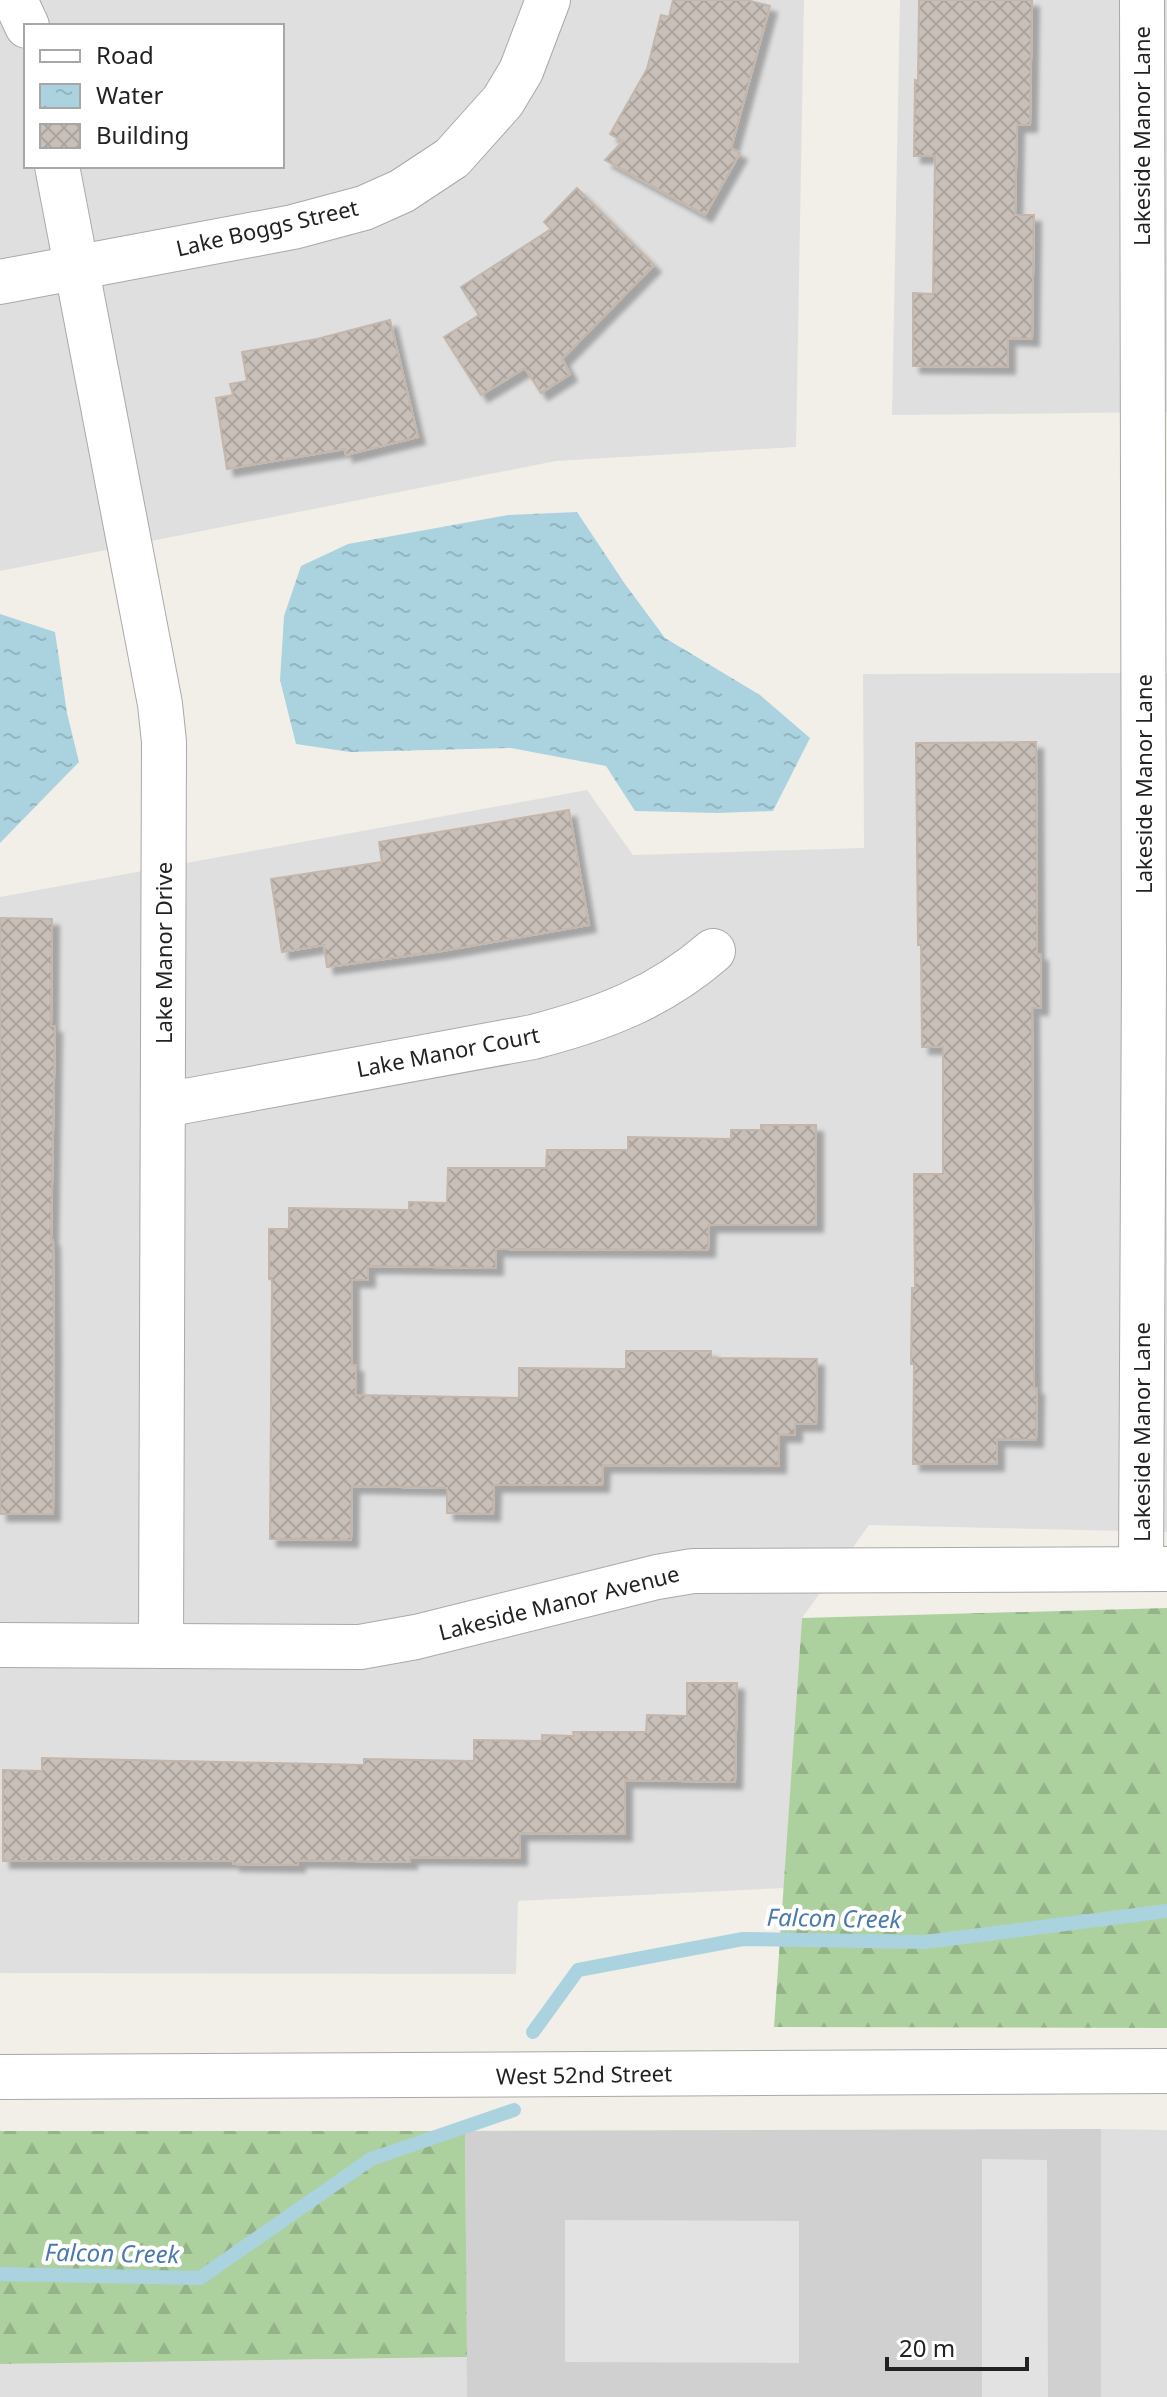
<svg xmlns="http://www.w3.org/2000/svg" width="1167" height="2397" font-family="'Noto Sans',sans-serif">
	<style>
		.residential { fill: #e0dfdf; fill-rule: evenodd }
		.religious { fill: #d0d0d0 }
		.forest { fill: url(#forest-firs) }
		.parking { fill: #e2e2e2 }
		.water { fill: url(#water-ripples) }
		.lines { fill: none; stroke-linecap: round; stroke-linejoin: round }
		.stream { stroke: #aad3df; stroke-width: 14 }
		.building { fill: url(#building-cross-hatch); stroke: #c4b6ab; stroke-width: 2; filter: url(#shadow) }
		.minor-casing { stroke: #a9a9a9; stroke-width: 46 }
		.tertiary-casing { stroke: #a9a9a9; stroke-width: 46 }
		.minor { stroke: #fff; stroke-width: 44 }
		.tertiary { stroke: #fff; stroke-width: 44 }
		.labels { text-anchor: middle; stroke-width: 8; stroke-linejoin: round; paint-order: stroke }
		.street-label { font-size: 22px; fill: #222; stroke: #fff }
		.water-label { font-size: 24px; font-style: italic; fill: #4a7aab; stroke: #fff }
	</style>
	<defs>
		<pattern id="forest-firs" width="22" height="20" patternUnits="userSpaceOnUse" patternTransform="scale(2)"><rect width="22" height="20" fill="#add19e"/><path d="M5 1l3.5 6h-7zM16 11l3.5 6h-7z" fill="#95b388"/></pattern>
		<pattern id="water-ripples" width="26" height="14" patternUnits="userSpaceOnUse" patternTransform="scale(2)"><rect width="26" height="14" fill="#aad3df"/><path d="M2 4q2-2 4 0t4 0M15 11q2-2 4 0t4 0" fill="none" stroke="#92b5bf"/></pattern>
		<pattern id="building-cross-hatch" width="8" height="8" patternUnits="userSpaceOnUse" patternTransform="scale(2)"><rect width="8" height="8" fill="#c7bfb8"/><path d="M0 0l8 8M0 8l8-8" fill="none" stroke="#aba49e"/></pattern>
		<filter id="shadow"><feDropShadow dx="7" dy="7" stdDeviation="2" flood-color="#0004"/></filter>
	</defs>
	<rect width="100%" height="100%" fill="#f2efe9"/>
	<g class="residential">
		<path d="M0,0H804L796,447L556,461L0,571ZM26,26H282V166H26Z"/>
		<polygon points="900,0 1167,0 1167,412 892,415"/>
		<polygon points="1167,673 1167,1532 869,1525 802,1618 784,1888 518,1901 516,1974 0,1973 0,897 587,790 633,855 864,848 863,674"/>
		<polygon points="1101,2129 1167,2130 1167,2397 1101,2397"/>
		<polygon points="467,2357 467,2397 0,2397 0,2364"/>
	</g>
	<polygon class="religious" points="1101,2129 1101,2397 467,2397 465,2131"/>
	<g class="forest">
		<polygon points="1167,1608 1167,2028 774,2027 802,1618"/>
		<polygon points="0,2131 465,2131 467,2357 0,2364"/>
	</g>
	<g class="parking">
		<polygon points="982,2159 1047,2160 1048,2397 982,2397"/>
		<polygon points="565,2220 799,2221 799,2363 565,2362"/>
	</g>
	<g class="water">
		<polygon points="577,512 625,584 665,638 760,695 810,738 773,811 717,813 635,811 606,766 511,748 350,752 296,744 280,680 284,616 301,566 348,544 508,515"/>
		<polygon points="0,614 55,632 67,713 79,762 0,843"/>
	</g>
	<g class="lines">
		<g class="stream">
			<polyline points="533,2032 578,1970 743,1939 925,1942 1167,1911"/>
			<polyline points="0,2274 200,2278 371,2159 514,2110"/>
		</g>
	</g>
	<g class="building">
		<polygon points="673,0 747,0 770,6 731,148 740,153 705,215 605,160 623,141 610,134 647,69 661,15 669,17"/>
		<polygon points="919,0 1032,0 1030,125 1017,125 1015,215 1034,215 1032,339 1008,338 1008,367 913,366 913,293 933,294 935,156 914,156 915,80 918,81"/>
		<polygon points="577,188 654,265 562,359 570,374 541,393 525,368 481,395 444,337 479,315 461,287 551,229 544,222"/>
		<polygon points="390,320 418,437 346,455 345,449 227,469 216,398 233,395 230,384 247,381 242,352 317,339"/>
		<polygon points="1036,742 1037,954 1041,954 1041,1008 1032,1008 1034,1388 1037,1388 1036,1440 997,1439 997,1464 913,1464 914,1364 911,1364 912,1288 915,1288 914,1174 943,1174 943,1047 922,1047 921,945 918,945 916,743"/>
		<polygon points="569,810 589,925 442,951 327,967 324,945 282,952 271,879 382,862 379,842"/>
		<polygon points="0,918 52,919 51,1026 55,1026 51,1240 53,1240 54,1352 53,1514 0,1514"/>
		<polygon points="761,1125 816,1125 816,1225 709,1225 708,1250 496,1249 496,1268 368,1266 368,1280 352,1280 352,1365 356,1365 356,1395 519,1398 519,1368 626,1369 626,1351 711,1351 711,1358 817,1359 816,1424 795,1424 795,1435 779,1435 779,1466 603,1465 602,1485 494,1485 493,1514 447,1513 447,1488 352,1486 351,1540 270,1539 272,1280 269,1279 269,1229 289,1229 289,1208 409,1210 409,1202 447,1203 448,1168 546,1168 547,1150 628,1150 628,1137 731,1139 731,1130 761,1130"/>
		<polygon points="687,1683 737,1683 735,1782 625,1780 625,1834 520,1833 520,1858 410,1857 410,1862 298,1860 298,1865 233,1864 233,1861 3,1861 3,1770 42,1771 42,1758 364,1765 364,1759 474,1761 474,1740 542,1741 542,1735 574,1736 573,1732 646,1732 647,1715 687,1716"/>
	</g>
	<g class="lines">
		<defs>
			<g id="minor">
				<polyline points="15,0 27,26"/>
				<polyline points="57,166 160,704 164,742 161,1646"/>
				<polyline points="0,282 293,227 364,208 402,191 452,158 503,101 521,71 548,0"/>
				<path d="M164,1105L533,1037C602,1019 659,998 713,951"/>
				<polyline points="1141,1569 1144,969 1142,0"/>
				<polyline points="0,1645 360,1647 416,1637 657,1577 693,1571 1167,1569"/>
			</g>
			<polyline id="tertiary" points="0,2077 1167,2071"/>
		</defs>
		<use href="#minor" class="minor-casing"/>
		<use href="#tertiary" class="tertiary-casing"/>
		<use href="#minor" class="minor"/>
		<use href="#tertiary" class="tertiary"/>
	</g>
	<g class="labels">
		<g class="street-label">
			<text transform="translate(1142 136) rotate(-90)" y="8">Lakeside Manor Lane</text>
			<text transform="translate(267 228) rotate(-13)" y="8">Lake Boggs Street</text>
			<text transform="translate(1144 784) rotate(-90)" y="8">Lakeside Manor Lane</text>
			<text transform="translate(164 953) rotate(-90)" y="8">Lake Manor Drive</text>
			<text transform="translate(448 1052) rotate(-11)" y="8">Lake Manor Court</text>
			<text transform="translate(1142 1432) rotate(-90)" y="8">Lakeside Manor Lane</text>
			<text transform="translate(559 1603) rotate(-14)" y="8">Lakeside Manor Avenue</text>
			<text transform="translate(584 2075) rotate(-1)" y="8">West 52nd Street</text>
		</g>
		<g class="water-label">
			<text transform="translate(834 1919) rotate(1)" y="8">Falcon Creek</text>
			<text transform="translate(112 2254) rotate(1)" y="8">Falcon Creek</text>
		</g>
	</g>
	<rect x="24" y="24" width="260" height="144" fill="#ffffff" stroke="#a7a7a7" stroke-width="2"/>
	<rect x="40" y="50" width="40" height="12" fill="#ffffff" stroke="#a7a7a7" stroke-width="2"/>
	<text x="96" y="64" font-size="24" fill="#222222">Road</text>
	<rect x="40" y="84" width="40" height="24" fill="url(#water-ripples)" stroke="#a7a7a7" stroke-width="2"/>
	<text x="96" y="104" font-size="24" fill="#222222">Water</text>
	<rect x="40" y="124" width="40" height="24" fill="url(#building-cross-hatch)" stroke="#a7a7a7" stroke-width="2"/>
	<text x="96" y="144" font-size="24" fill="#222222">Building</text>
	<path d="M887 2357v12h140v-12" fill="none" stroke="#222222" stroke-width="4"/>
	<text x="899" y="2357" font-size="24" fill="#222222" stroke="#ffffff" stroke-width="6" paint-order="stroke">20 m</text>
</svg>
